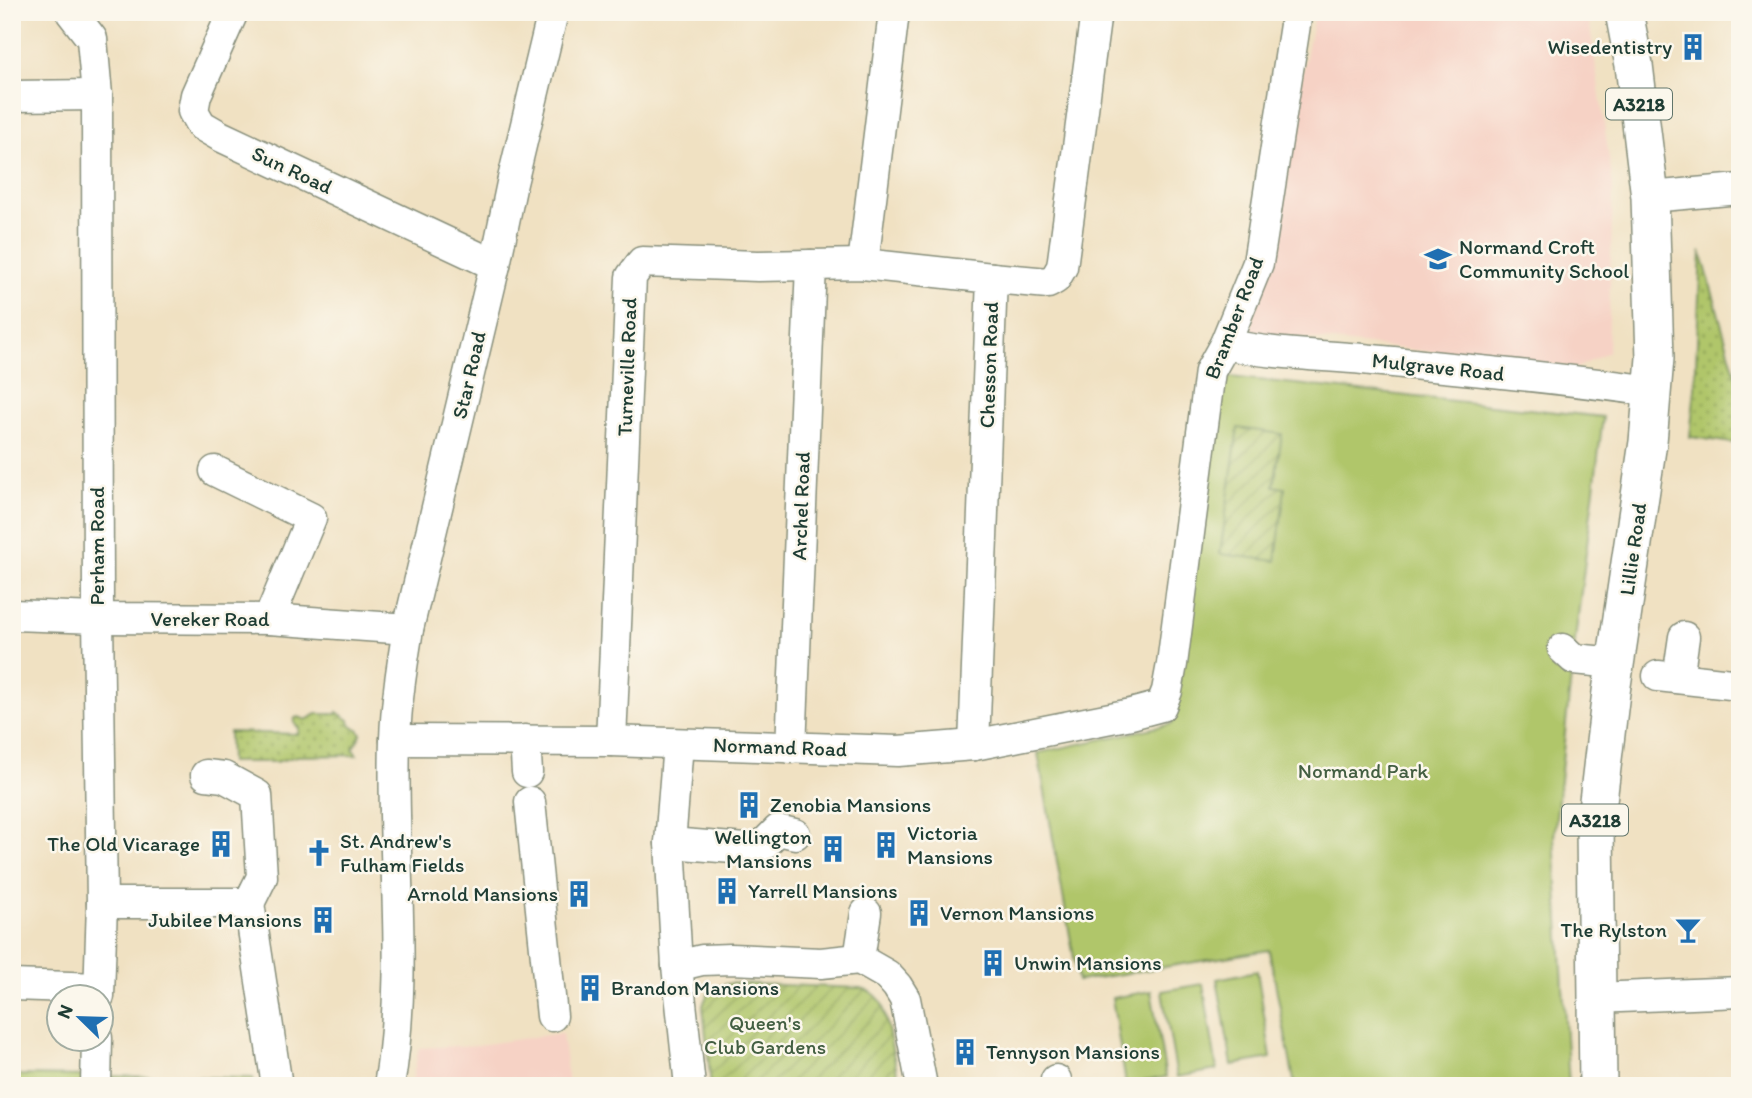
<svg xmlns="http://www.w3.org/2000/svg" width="1752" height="1098" font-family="Itim,sans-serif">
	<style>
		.built { fill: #f6d2c5 }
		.grass { fill: url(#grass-dots); stroke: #688250; stroke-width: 2 }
		.park { fill: #b0c66b; stroke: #688250; stroke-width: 2 }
		.garden { fill: url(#garden-furrows); stroke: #688250; stroke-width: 2 }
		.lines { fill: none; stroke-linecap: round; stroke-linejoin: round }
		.minor-casing { stroke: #888f7b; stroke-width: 33 }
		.major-casing { stroke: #888f7b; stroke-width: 40 }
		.minor { stroke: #fff; stroke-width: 30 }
		.major { stroke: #fff; stroke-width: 37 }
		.labels { text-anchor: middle; stroke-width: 5; stroke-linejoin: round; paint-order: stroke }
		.shield { fill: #fbf7ec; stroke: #61756b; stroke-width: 2 }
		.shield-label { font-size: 19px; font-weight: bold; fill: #1f3d34 }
		.poi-label { font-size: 21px; fill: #1f3d34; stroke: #fbf7ec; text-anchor: start }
		.street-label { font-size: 21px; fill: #1f3d34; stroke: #fbf7ec }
		.park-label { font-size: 21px; fill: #435f42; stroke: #fbf7ec }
	</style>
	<defs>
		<pattern id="grass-dots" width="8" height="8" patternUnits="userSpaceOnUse" patternTransform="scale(1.75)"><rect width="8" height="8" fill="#b0c66b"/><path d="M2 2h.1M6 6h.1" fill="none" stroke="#8fa259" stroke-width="1.8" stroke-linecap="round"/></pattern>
		<pattern id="garden-furrows" width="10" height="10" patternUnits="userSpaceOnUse" patternTransform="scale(1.75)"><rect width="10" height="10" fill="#b0c66b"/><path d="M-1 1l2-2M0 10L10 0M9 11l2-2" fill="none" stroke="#8fa259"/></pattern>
	</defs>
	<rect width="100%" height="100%" fill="#fbf7ec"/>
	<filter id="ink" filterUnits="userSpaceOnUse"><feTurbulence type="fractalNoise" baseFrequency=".0143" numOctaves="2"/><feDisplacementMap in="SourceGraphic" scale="14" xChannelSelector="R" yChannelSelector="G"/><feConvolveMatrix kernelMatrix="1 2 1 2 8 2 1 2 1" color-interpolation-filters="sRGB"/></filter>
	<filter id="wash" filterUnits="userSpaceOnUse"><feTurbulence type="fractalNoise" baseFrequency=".00686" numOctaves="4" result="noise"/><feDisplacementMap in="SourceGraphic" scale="28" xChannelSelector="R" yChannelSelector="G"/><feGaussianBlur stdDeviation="1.57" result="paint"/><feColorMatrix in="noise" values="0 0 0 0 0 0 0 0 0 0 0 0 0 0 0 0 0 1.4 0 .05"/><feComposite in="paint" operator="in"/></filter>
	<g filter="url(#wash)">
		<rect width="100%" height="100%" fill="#f0e1c2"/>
		<g class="built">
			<polygon points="1315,12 1588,12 1613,186 1608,352 1577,368 1251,332"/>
			<polygon points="562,1033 569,1086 411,1086 419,1048 478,1045"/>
		</g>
		<g class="grass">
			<polygon points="1701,251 1740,391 1740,444 1690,437 1695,388"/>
			<polygon points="337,712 349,720 350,725 358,729 361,734 353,749 357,755 297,756 276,762 230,762 229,732 298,734 299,728 294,723 295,718 299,717 306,720 317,714 337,714"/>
		</g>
		<g class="park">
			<polygon points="1220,376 1603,417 1574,648 1554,837 1569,1086 1295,1086 1269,950 1078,981 1038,753 1172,724"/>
			<polygon points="1257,971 1271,1058 1232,1065 1217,979"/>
			<polygon points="1203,984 1217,1070 1177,1077 1162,991"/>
			<polygon points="1151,991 1166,1077 1126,1084 1112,998"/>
			<polygon points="12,1075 253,1078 254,1086 12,1086"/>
		</g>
		<g class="garden">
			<polygon points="1238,428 1282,434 1274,486 1285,488 1276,561 1220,554"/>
			<path d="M732,983L861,988C872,991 879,996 883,1006L900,1086H711L703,1006C707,990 717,985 732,983Z"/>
		</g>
	</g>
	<g filter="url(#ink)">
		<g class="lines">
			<defs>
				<g id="minor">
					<polyline points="71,12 92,39 97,95 98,618 102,903 99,996"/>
					<polyline points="233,12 196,95 193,111 201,125 220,136 495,265"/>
					<polyline points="12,96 97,95"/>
					<polyline points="1650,197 1740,189"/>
					<polyline points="863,264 894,12"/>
					<path d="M1225,344C1270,354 1317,355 1363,359C1459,369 1556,377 1651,391"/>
					<polyline points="215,471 311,518 269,619"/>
					<polyline points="12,615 98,618 269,619 408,629"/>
					<polyline points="1563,649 1574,659 1616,663"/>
					<polyline points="1658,676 1740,685"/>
					<polyline points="1678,678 1684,637"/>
					<polyline points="395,740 611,741 898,751 974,745 1131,714 1161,706 1167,691 1172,664 1210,371 1225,344 1258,263 1297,12"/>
					<polyline points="525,740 527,772"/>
					<polyline points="611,741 631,277 642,262 758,266 863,264 992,278"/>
					<polyline points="678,744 670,843 677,966 702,960 731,959 821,963 859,959 887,975 897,986 905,999 922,1086"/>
					<polyline points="974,745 992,278 1048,283 1055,279 1062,267 1096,12"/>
					<polyline points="791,748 811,265"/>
					<polyline points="206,775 224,777 257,795 262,877 249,903"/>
					<polyline points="530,802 552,1016"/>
					<polyline points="670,843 758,850 778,830 795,834"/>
					<polyline points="102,903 249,903 277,1086"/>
					<polyline points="859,959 866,913"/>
					<polyline points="677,966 690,1086"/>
					<polyline points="12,985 99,988"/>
					<polyline points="1596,998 1740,992"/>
					<polyline points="1056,1080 1057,1086"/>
					<polyline points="96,1086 97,1038"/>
					<path d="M389,1086C409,970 391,856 395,740C396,703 402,666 408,629L495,265L512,183L553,12"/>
				</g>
				<polyline id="major" points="1598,1086 1595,826 1611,692 1648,442 1655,358 1650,197 1634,65 1624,12"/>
			</defs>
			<use href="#minor" class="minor-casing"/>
			<use href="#major" class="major-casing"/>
			<use href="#minor" class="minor"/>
			<use href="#major" class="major"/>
		</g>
	</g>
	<defs>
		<symbol id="building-bare" viewBox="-9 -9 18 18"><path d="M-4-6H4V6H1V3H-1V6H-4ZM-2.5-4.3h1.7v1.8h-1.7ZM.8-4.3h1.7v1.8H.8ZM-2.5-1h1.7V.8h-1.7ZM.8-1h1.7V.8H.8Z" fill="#1f6fb2" stroke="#fbf7ec" stroke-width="2.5" paint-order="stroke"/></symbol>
		<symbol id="school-bare" viewBox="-9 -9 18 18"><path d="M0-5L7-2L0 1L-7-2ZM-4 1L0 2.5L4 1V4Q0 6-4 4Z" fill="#1f6fb2" stroke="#fbf7ec" stroke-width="2.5" paint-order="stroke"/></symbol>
		<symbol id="church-bare" viewBox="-9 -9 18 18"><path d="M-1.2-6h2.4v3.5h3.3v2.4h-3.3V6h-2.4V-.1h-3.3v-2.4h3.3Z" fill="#1f6fb2" stroke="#fbf7ec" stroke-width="2.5" paint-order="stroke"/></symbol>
		<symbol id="bar-bare" viewBox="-9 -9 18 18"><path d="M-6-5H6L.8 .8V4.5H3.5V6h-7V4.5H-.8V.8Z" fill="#1f6fb2" stroke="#fbf7ec" stroke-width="2.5" paint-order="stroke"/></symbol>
	</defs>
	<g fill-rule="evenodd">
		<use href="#building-bare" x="1674" y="28" width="38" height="38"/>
		<use href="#school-bare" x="1419" y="240" width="38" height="38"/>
		<use href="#building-bare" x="730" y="786" width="38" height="38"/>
		<use href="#building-bare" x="202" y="825" width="38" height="38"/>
		<use href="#building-bare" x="867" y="826" width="38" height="38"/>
		<use href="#building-bare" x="814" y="830" width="38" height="38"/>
		<use href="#church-bare" x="300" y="834" width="38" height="38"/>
		<use href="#building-bare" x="708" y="872" width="38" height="38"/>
		<use href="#building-bare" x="560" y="875" width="38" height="38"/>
		<use href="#building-bare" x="900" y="894" width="38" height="38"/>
		<use href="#building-bare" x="304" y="901" width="38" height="38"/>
		<use href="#bar-bare" x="1669" y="911" width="38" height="38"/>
		<use href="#building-bare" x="974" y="944" width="38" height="38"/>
		<use href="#building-bare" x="571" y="969" width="38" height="38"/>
		<use href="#building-bare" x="946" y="1033" width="38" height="38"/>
	</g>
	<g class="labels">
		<g class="shield">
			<rect x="1606" y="88.5" width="66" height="31" rx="5"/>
			<rect x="1562" y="804.5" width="66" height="31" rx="5"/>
		</g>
		<g class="shield-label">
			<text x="1639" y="111">A3218</text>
			<text x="1595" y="827">A3218</text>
		</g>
		<g class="poi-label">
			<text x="1672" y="54" text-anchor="end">Wisedentistry</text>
			<text x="1459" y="254">Normand Croft<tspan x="1459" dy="24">Community School</tspan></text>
			<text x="770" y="812">Zenobia Mansions</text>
			<text x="907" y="840">Victoria<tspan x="907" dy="24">Mansions</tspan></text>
			<text x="812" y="844" text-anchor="end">Wellington<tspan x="812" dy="24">Mansions</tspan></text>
			<text x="340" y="848">St. Andrew's<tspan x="340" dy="24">Fulham Fields</tspan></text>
			<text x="200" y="851" text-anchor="end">The Old Vicarage</text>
			<text x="748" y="898">Yarrell Mansions</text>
			<text x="558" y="901" text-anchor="end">Arnold Mansions</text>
			<text x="940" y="920">Vernon Mansions</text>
			<text x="302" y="927" text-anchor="end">Jubilee Mansions</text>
			<text x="1667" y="937" text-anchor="end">The Rylston</text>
			<text x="1014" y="970">Unwin Mansions</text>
			<text x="611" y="995">Brandon Mansions</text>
			<text x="986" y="1059">Tennyson Mansions</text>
		</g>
		<g class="street-label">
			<text transform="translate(292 170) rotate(25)" y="7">Sun Road</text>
			<text transform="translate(1234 318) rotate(-69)" y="7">Bramber Road</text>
			<text transform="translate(989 365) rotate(-88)" y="7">Chesson Road</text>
			<text transform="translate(627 367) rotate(-88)" y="7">Turneville Road</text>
			<text transform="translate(1438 367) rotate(6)" y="7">Mulgrave Road</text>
			<text transform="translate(469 375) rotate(-77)" y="7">Star Road</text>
			<text transform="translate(801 506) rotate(-88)" y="7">Archel Road</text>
			<text transform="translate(97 546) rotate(-90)" y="7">Perham Road</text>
			<text transform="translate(1633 549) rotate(-82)" y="7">Lillie Road</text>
			<text x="210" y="626">Vereker Road</text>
			<text transform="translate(780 747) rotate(2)" y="7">Normand Road</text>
		</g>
		<g class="park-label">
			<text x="1363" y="778">Normand Park</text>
			<text x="765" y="1030">Queen's<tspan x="765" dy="24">Club Gardens</tspan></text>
		</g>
	</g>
	<rect width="1752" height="1098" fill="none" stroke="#fbf7ec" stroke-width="42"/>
	<g transform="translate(80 1018) rotate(293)"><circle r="33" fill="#fbf7ec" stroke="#a3ada2" stroke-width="2"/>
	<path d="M0-5L12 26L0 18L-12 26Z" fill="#1f6fb2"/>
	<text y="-10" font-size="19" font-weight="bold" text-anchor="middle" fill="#1f3d34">N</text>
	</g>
</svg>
